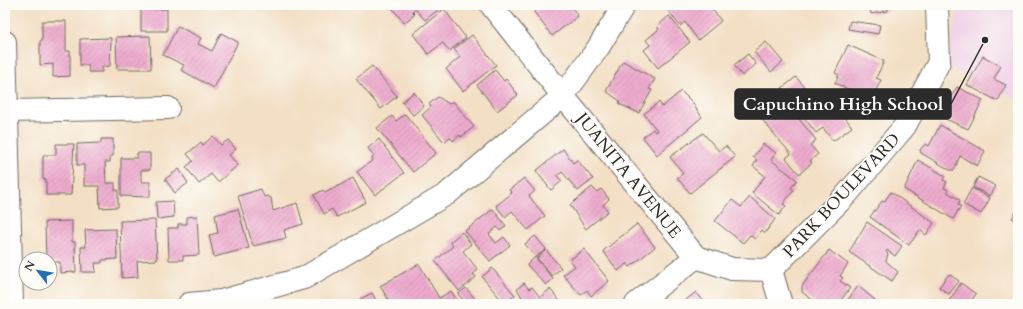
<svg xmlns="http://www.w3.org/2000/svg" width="1023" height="309" font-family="Cardo,serif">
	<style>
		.built { fill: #efd0e6 }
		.building { fill: url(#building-hatch) }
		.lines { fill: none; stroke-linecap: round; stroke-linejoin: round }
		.minor-casing { stroke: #716a61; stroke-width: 24 }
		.minor { stroke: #fff; stroke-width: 22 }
		.labels { text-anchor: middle; stroke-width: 3.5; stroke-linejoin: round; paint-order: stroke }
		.street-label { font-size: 17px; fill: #2b2b2b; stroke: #fdfcf7 }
		.leader { fill: none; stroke: #2b2b2b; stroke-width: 1.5 }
		.callout-dot { fill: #2b2b2b; stroke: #fdfcf7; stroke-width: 1.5 }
		.callout { fill: #2b2b2b; stroke: #2b2b2b; stroke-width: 1.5 }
		.callout-label { font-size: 18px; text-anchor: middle; font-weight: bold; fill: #fff }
	</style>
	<defs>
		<pattern id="building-hatch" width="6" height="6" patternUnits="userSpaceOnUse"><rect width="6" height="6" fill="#edabcd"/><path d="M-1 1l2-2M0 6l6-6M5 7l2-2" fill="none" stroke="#cb93b0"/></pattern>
	</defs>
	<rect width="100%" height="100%" fill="#fdfcf7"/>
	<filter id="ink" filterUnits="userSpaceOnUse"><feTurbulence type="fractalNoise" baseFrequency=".025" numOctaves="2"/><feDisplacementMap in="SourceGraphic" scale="8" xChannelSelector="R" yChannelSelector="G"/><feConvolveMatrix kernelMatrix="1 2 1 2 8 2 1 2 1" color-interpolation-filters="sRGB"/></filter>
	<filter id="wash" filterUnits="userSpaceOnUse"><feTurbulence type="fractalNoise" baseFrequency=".012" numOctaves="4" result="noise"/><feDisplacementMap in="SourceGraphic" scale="16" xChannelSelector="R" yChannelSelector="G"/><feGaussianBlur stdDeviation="0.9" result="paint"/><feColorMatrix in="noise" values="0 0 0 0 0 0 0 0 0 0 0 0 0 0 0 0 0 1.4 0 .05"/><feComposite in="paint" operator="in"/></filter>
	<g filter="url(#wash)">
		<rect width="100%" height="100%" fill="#f3dfc4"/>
		<polygon class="built" points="953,5 1018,5 1018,99 947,67 957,13"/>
		<g id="blocks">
			<g class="building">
				<polygon points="390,5 436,5 439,9 425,20 415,9 412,11 415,14 404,23"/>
				<polygon points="534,5 570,5 578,16 552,36 534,12 538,9"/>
				<polygon points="669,5 709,5 721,21 698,40 685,22 680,26 666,8"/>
				<polygon points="870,5 887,5 888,11 871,14"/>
				<rect x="141" y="9" width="26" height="22"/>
				<polygon points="444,9 466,38 449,51 443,43 428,54 413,34"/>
				<polygon points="669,16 690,42 658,68 644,50 650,45 646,40 659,29 657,26"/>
				<polygon points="42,21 66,21 66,51 70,51 70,76 53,77 53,64 40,65 40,41 42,40"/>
				<polygon points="850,21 880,25 878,34 848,29"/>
				<polygon points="178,26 201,38 198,44 212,51 221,33 238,42 214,88 181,70 184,65 163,55"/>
				<polygon points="472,35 496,65 463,91 446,69 460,57 454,49"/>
				<polygon points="150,36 151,69 117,69 116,37"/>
				<polygon points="111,38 110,66 102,67 102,72 89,72 88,65 80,65 80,39"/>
				<polygon points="766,42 783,62 771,72 754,52"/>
				<polygon points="848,45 884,61 876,78 881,80 871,100 835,83 839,75 835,73"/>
				<polygon points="748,54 756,64 742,76 734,65"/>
				<polygon points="983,56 1001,66 994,79 1006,85 998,101 967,85"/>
				<polygon points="623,61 655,79 649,89 652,90 639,113 619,104 620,101 606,91"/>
				<polygon points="372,66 397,96 381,109 356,79"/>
				<polygon points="495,70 504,81 506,79 518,95 497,111 477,85"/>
				<polygon points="796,77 826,112 836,105 852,127 833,141 823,128 816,133 782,88"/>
				<polygon points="957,87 983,100 968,129 939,116"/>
				<polygon points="681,91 696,106 695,107 702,117 657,155 643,137 653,129 655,132 657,130 644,114 659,102 662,107"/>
				<polygon points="414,92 424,106 413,115 402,102"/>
				<polygon points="777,92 816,140 810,145 818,154 810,161 812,163 799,174 786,158 791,154 754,110"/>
				<polygon points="438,97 449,104 453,101 474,127 461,137 460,135 453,141 450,137 444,142 422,115 431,107 429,104"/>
				<polygon points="405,114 436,153 413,172 377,128 392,116 396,121"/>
				<polygon points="940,125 985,151 977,166 960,156 954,170 950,170 921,153 920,150 923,146 926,144 929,146"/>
				<polygon points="703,133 719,151 726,146 735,157 690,193 677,178 683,173 670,157"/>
				<polygon points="213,136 221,145 228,140 236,149 229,155 238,165 218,182 211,174 199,184 186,167 193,161 187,154 201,142 203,145"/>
				<polygon points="101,139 113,139 113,156 110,156 110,162 105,162 106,183 115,183 115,190 118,190 118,207 100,208 99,186 84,186 84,165 77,165 77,144 101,143"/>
				<polygon points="379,139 404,173 375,195 357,172 373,160 372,158 374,156 368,148"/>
				<polygon points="56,144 74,144 71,195 46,195 46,180 43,179 43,155 56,155"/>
				<polygon points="763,144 776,153 771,160 797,180 791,188 794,190 783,204 786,206 779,215 752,193 765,176 753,166 757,160 753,157"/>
				<polygon points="563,149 573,163 577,160 593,179 578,191 562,172 557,176 562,181 551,190 536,171"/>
				<polygon points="137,153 150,153 150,170 141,170 141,182 150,182 150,197 121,196 121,158 137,158"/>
				<polygon points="918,160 945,176 943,180 947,182 944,188 948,190 947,192 960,200 958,205 961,206 953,219 904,189"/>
				<polygon points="179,169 188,183 175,193 165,179"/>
				<polygon points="978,177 996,186 990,196 973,187"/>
				<polygon points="353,178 366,202 337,217 332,209 324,214 314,195 323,190 325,193"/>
				<polygon points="524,178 535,191 529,196 545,216 528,230 512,211 505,217 496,206 512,193 509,190"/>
				<polygon points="592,187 597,192 601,189 609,199 603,205 608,211 586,229 570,205"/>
				<polygon points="972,188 990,198 981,214 963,204"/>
				<polygon points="261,189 264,197 267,196 271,198 273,211 297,203 303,224 284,230 286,238 253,246 238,196"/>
				<polygon points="891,192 934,223 926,235 920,230 909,245 870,217 882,201 884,202"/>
				<polygon points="750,197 775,219 765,233 762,230 755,239 750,235 743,243 715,221 732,200 741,207"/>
				<polygon points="173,201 174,217 157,219 156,202"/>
				<polygon points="238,209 249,248 214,257 209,235 218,233 215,215"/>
				<polygon points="493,209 506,226 500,231 497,227 489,234 496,243 504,237 510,245 490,261 465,231"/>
				<polygon points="1018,209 1018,222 1012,218"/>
				<polygon points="197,216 199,255 183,256 183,260 169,260 168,228 178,228 178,224 187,224 187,217"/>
				<polygon points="155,220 157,260 137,261 138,277 122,278 120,221"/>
				<polygon points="72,221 72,242 75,242 76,272 60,273 60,262 50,262 50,259 46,259 45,222"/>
				<polygon points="867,222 902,246 895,256 887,250 886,252 888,254 886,261 898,272 892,281 849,252"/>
				<polygon points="637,224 655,247 630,267 627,263 618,271 603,251"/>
				<polygon points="116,229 117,259 102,260 102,263 95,263 96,272 82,272 81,247 86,247 85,230"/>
				<polygon points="462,232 471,244 463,251 478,270 473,274 476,277 459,291 435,261 453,246 450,242"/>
				<polygon points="535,236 546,249 536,257 525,244"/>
				<polygon points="584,249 609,281 591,296 587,290 581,295 563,275 575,266 570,260"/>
				<polygon points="546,250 561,268 552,276 537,258"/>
				<polygon points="829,250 848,264 840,276 843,278 840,281 850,288 838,304 814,304 815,302 802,292 802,286"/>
				<polygon points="535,257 553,279 546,285 527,265"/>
				<polygon points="419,264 439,298 451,291 459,304 443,304 441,301 435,304 391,304 380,286"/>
				<polygon points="492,268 515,295 505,304 482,277"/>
				<polygon points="949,274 959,281 949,294 939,287"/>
				<polygon points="524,283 529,289 532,287 540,297 550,289 562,304 526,304 517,289"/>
				<polygon points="961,283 976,294 969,304 954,304 949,301"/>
				<polygon points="858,286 875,300 871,304 845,304"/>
				<polygon points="466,288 476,300 472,304 467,304 458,294"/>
				<polygon points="696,292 706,304 681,304"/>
				<polygon points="372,293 378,304 358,304 362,301 360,299"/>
			</g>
		</g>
	</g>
	<g filter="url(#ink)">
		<use href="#blocks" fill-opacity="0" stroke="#716a61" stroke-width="1"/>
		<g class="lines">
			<defs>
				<g id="minor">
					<polyline points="491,5 563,96 696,257 732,269 771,270 781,304"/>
					<polyline points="5,42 12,304"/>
					<polyline points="7,111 168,108"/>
					<polyline points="771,270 847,194 905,126 939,62 937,5"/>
					<polyline points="189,304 221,301 304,278 447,194 563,96 598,48 624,5"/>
					<polyline points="636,304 696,257"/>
				</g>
			</defs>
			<use href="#minor" class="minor-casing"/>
			<use href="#minor" class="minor"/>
		</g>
	</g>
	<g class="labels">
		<g class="street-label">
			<text transform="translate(629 175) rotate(51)" y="6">JUANITA AVENUE</text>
			<text transform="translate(841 195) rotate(-47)" y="6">PARK BOULEVARD</text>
		</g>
	</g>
	<path class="leader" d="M985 40L951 104"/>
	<circle class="callout-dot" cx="985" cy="40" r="4"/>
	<rect class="callout" x="735" y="89" width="216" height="30" rx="4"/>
	<g class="callout-label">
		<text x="843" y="110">Capuchino High School</text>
	</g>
	<rect width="1023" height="309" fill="none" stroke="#fdfcf7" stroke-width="20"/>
	<g transform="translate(38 271) rotate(301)"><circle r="19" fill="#fdfcf7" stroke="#a9a8a5"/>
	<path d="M0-3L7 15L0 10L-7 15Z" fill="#1f6fb2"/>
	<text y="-6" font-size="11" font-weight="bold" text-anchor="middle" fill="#2b2b2b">N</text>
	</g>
</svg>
